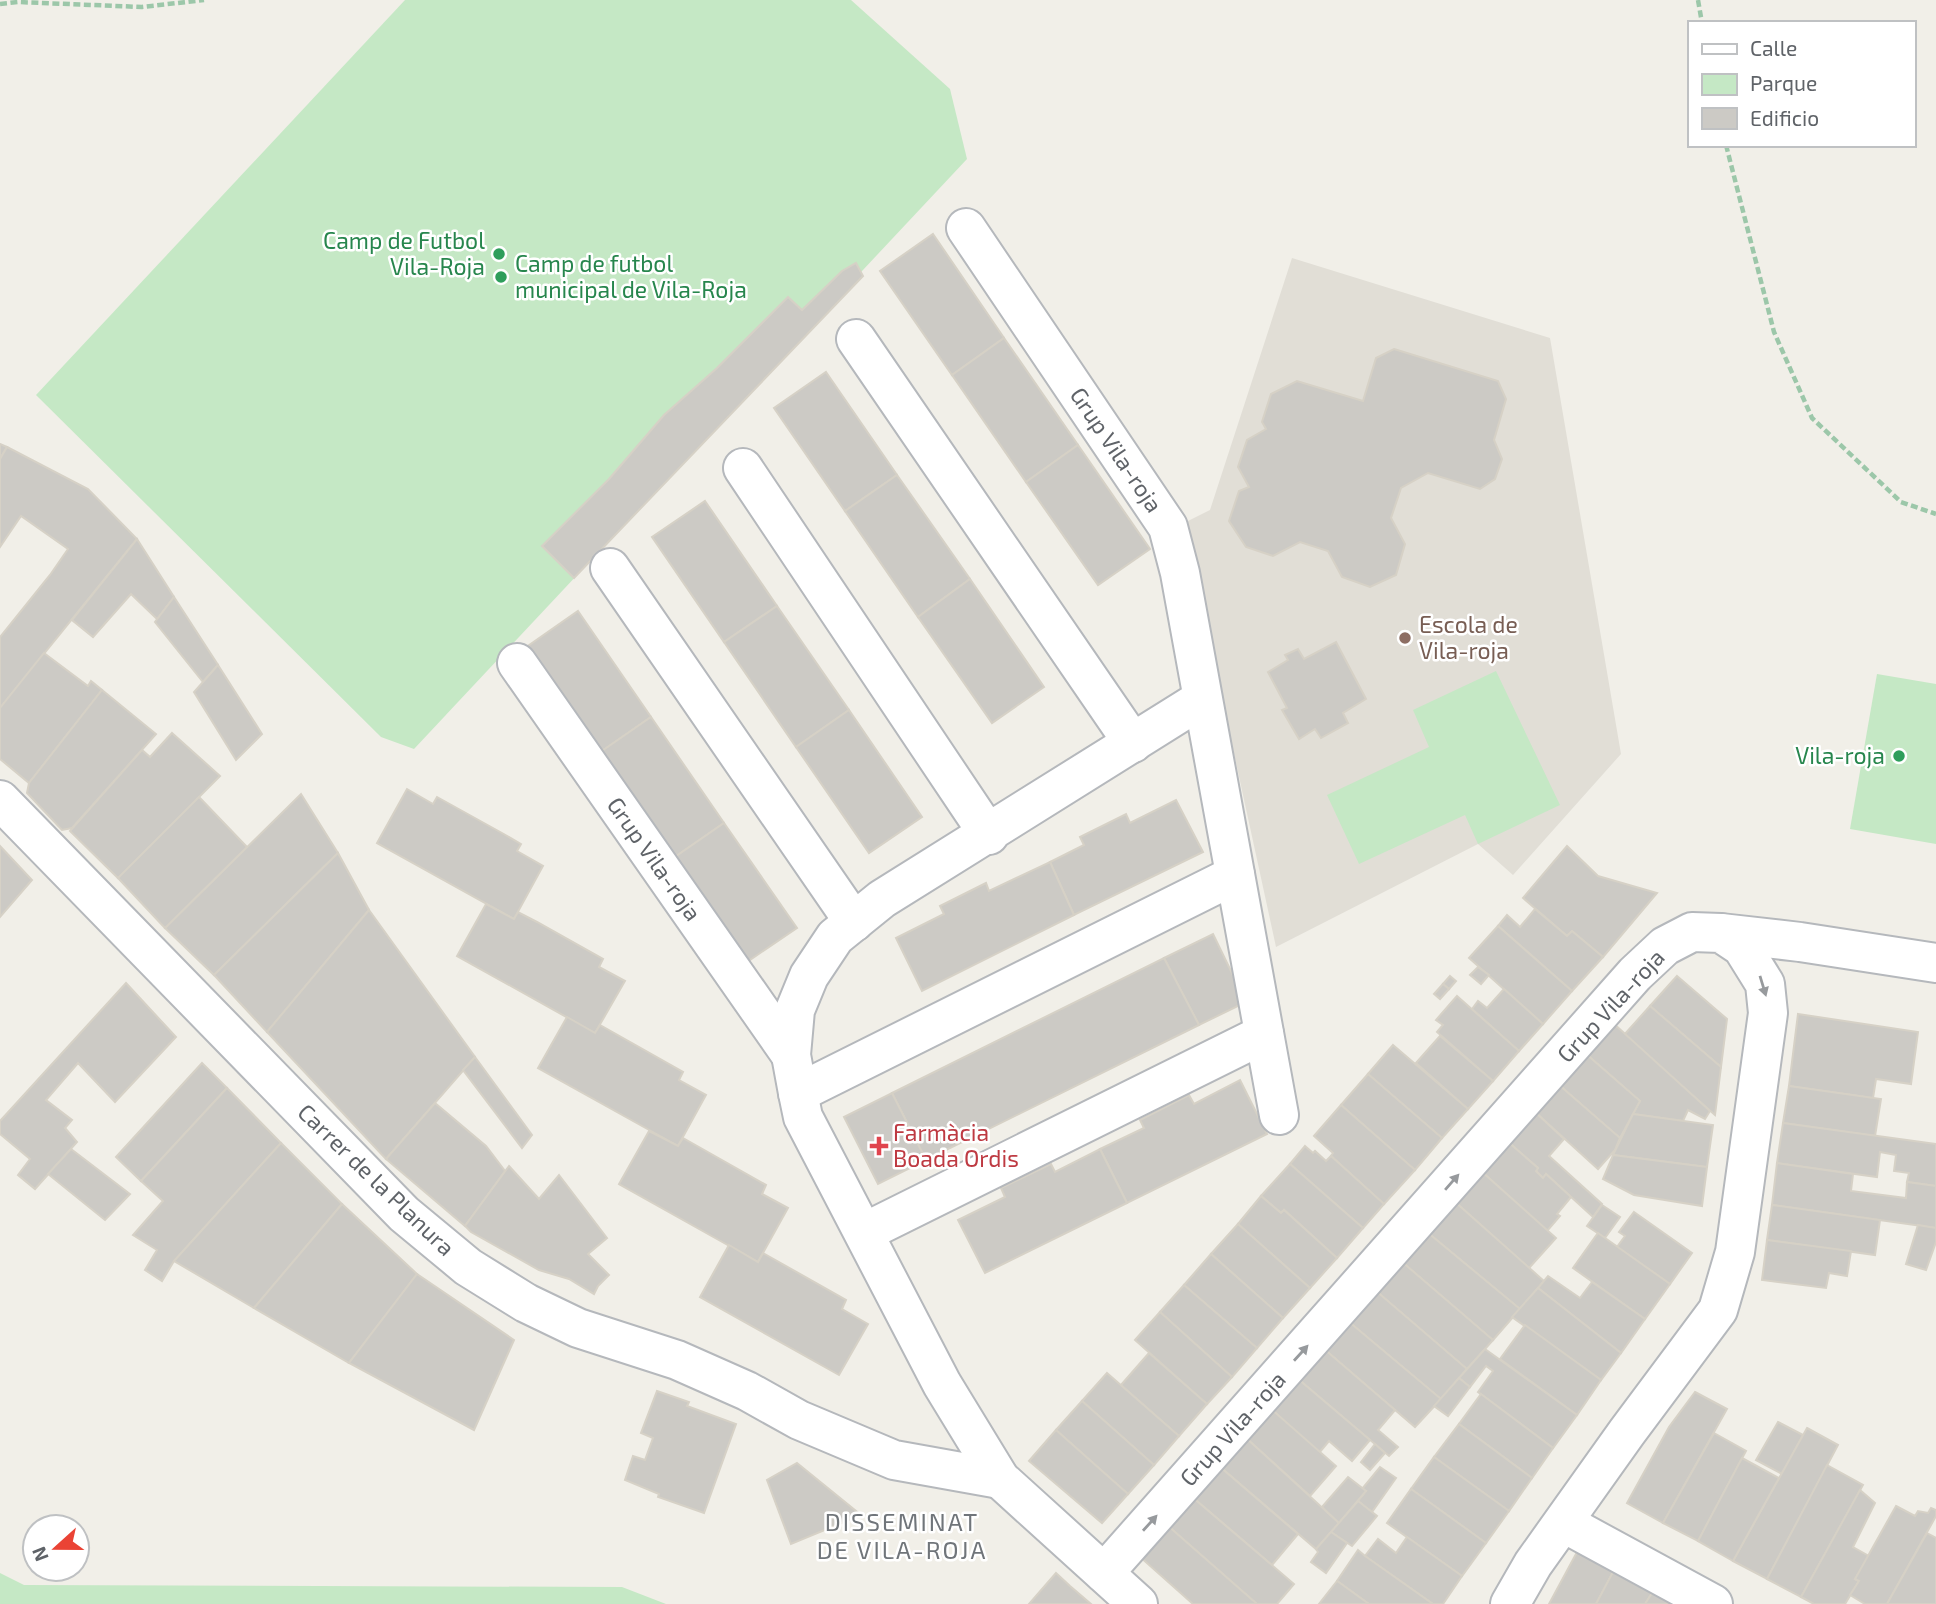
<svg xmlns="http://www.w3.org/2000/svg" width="1936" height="1604" font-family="'Exo 2',sans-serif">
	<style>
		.education { fill: #e1ded6 }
		.green { fill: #c5e8c5 }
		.building { fill: #cccac5; stroke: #d6d1c6; stroke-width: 2 }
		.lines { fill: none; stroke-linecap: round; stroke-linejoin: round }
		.pedestrian-casing { stroke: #b5b8bc; stroke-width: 42 }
		.minor-casing { stroke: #b5b8bc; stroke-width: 42 }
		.path { stroke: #9cc7a9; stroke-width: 4.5; stroke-dasharray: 7 3.5; stroke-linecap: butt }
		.pedestrian { stroke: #fff; stroke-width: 38 }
		.minor { stroke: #fff; stroke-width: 38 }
		.oneway { fill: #979a9d }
		.leisure-dot { fill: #2e9e5b; stroke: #fff; stroke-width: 2.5 }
		.education-dot { fill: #8d6e63; stroke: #fff; stroke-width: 2.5 }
		.health-dot { fill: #e0444e; stroke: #fff; stroke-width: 2.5 }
		.labels { text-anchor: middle; stroke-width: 5; stroke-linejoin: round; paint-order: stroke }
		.leisure-label { font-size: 23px; fill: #27864d; stroke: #fff; text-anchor: end }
		.street-label { font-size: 23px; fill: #5f6368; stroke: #fff }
		.education-label { font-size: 23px; fill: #785e54; stroke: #fff; text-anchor: start }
		.health-label { font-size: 23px; fill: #be3a42; stroke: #fff; text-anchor: start }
		.neighbourhood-label { font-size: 24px; letter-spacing: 2px; fill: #70757a; stroke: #fff }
	</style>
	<rect width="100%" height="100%" fill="#f1efe8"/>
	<polygon class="education" points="1292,258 1550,338 1621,754 1513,875 1478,844 1276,947 1184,523 1210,510"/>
	<g class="green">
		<polygon points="405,0 851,0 950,89 967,159 414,749 381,737 36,395"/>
		<polygon points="1496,671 1560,805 1478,844 1465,815 1359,864 1327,795 1429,747 1413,710"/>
		<polygon points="1877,674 1936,684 1936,844 1850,829"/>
		<polygon points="0,1573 24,1585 622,1587 666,1604 0,1604"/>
	</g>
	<g class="building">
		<polygon points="933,234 1004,338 952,375 880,271"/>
		<polygon points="856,263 863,276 574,578 542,546 609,479 664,415 717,368 788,297 802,310 842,271"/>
		<polygon points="1004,338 1078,445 1026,482 952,375"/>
		<polygon points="1394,349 1498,381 1506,399 1494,440 1502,459 1495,479 1480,489 1428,473 1401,488 1391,518 1405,544 1396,575 1370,587 1342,577 1328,551 1300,542 1273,556 1246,547 1229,521 1239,491 1249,487 1238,467 1247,440 1266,429 1262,422 1271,394 1297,381 1363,401 1376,358"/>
		<polygon points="826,372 897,475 845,511 774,408"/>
		<polygon points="0,444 7,447 0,459"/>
		<polygon points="1078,445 1150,549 1098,585 1026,482"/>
		<polygon points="7,447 88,489 137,539 0,708 0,637 50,575 68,549 21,516 0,547 0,459"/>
		<polygon points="897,475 970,579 918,617 845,511"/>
		<polygon points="705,501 777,606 724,642 652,537"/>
		<polygon points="137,539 174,597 157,619 131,594 93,637 72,620"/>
		<polygon points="970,579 1044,687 992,723 918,617"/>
		<polygon points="174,597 218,665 203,682 155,622"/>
		<polygon points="777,606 849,710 796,747 724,642"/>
		<polygon points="578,611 651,717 599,753 525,648"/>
		<polygon points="1336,642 1366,699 1343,713 1348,723 1321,738 1315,729 1299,739 1282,710 1287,708 1268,672 1288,660 1285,655 1298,649 1304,659"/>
		<polygon points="44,653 88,686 91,681 102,690 29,783 0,759 0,708"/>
		<polygon points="218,665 262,734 236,760 194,692"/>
		<polygon points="102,690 156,734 72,828 62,830 27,793 29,783"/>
		<polygon points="849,710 922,817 869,853 796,747"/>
		<polygon points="651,717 724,823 672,859 599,753"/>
		<polygon points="172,733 220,776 118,878 70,831 142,750 150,757"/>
		<polygon points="407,789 433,804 437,797 502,833 521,844 517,851 543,866 514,919 377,843"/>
		<polygon points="301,794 338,853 214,975 165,928"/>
		<polygon points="199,797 247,847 165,928 118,878"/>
		<polygon points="1176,800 1203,852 1074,915 1050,862 1084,845 1080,837 1126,814 1130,823"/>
		<polygon points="724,823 797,928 744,964 672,859"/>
		<polygon points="0,846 32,880 0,917"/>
		<polygon points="1567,846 1598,876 1657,893 1603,957 1572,931 1567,936 1523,898"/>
		<polygon points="338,853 369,910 267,1032 214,975"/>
		<polygon points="1050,862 1074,915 922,991 896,938 944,914 940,906 986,883 989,891"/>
		<polygon points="486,904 514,919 518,912 537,922 603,959 599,967 625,981 595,1033 457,956"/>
		<polygon points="1535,909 1567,936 1572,931 1603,957 1572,991 1498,926 1507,915 1520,927"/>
		<polygon points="369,910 475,1057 386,1159 267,1032"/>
		<polygon points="1498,926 1572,991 1543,1024 1469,958"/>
		<polygon points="1213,934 1246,1002 1199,1025 1164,958"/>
		<polygon points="1164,958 1199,1025 926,1160 892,1093"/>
		<polygon points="1478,967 1489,975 1481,984 1470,975"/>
		<polygon points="1450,976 1456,981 1449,989 1443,984"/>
		<polygon points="1677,976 1727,1019 1721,1067 1650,1006"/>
		<polygon points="126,983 176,1037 115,1102 78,1063 46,1100 72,1120 65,1128 77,1142 35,1189 18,1175 30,1159 0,1134 0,1121"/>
		<polygon points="1443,984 1449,989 1440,999 1434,994"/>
		<polygon points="1504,989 1543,1024 1519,1051 1472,1009 1478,1001 1487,1008"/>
		<polygon points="1457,996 1519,1051 1493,1081 1437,1032 1443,1025 1436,1020"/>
		<polygon points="1650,1006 1721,1067 1715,1115 1624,1035"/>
		<polygon points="1798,1014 1918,1032 1911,1084 1876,1079 1873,1098 1789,1086"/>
		<polygon points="567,1017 595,1033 600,1025 683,1072 679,1080 706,1095 678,1146 538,1068"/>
		<polygon points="1613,1023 1710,1111 1705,1119 1688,1110 1683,1121 1633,1114 1640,1101 1585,1053"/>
		<polygon points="1440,1036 1493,1081 1468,1109 1416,1063"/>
		<polygon points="1393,1045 1468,1109 1442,1138 1368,1074"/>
		<polygon points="1585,1053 1640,1101 1620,1138 1558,1084"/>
		<polygon points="475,1057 532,1135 522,1148 463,1070"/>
		<polygon points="202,1063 227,1088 141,1181 116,1157"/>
		<polygon points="1368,1074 1442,1138 1415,1170 1341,1105"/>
		<polygon points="1240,1080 1267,1134 1127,1203 1100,1149 1144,1128 1140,1120 1189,1095 1194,1104"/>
		<polygon points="1558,1084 1620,1138 1615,1150 1598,1169 1534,1111"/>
		<polygon points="1789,1086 1881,1099 1875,1136 1783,1123"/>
		<polygon points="227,1088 281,1143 174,1261 162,1281 145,1270 157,1250 133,1235 163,1201 141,1181"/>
		<polygon points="892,1093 926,1160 878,1184 844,1117"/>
		<polygon points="435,1103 486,1146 505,1171 465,1226 386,1159"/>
		<polygon points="1341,1105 1415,1170 1384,1204 1331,1156 1333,1153 1314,1136"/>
		<polygon points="1534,1111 1564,1139 1549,1156 1602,1204 1593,1217 1546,1174 1543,1178 1536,1171 1538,1168 1507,1141"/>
		<polygon points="1633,1114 1713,1125 1707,1167 1613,1155"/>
		<polygon points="1783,1123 1936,1144 1936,1186 1907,1182 1909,1173 1894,1171 1896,1155 1880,1152 1877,1177 1777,1163"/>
		<polygon points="649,1131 678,1146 683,1138 766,1185 762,1194 788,1208 758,1262 619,1184"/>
		<polygon points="1507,1141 1538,1168 1536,1171 1543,1178 1546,1174 1571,1197 1557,1214 1560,1216 1547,1231 1481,1171"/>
		<polygon points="281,1143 342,1204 254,1308 174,1261"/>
		<polygon points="1305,1146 1313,1153 1315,1151 1326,1161 1331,1156 1384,1204 1363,1228 1290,1164"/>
		<polygon points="71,1149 130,1194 105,1220 48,1174"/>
		<polygon points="1100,1149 1127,1203 985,1273 958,1220 1005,1197 1001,1188 1051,1164 1055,1172"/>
		<polygon points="1613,1155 1707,1167 1702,1206 1634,1195 1603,1179"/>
		<polygon points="1777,1163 1853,1174 1851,1191 1906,1198 1907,1182 1936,1186 1936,1228 1772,1205"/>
		<polygon points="1290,1164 1363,1228 1337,1258 1284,1210 1281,1213 1261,1196"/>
		<polygon points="509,1166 539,1199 559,1175 607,1238 588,1254 609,1275 598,1286 594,1294 569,1279 539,1270 471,1232 465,1226"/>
		<polygon points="1481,1171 1556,1238 1529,1268 1454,1201"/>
		<polygon points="1261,1196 1281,1213 1284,1210 1337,1258 1310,1288 1238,1224"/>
		<polygon points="1454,1201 1544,1281 1520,1309 1427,1232"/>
		<polygon points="342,1204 417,1274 349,1363 254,1308"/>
		<polygon points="1602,1205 1620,1217 1605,1238 1587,1226"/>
		<polygon points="1772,1205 1880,1220 1875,1255 1767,1240"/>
		<polygon points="1634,1212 1692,1253 1670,1284 1617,1247 1625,1236 1619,1232"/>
		<polygon points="1238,1224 1310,1288 1283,1318 1211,1254"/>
		<polygon points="1918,1225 1936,1228 1936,1242 1926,1270 1906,1264"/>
		<polygon points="1427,1232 1520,1309 1493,1340 1401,1261"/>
		<polygon points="1598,1233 1670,1284 1645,1319 1573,1268"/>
		<polygon points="1767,1240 1851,1251 1847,1276 1829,1273 1826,1288 1762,1280"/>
		<polygon points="729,1245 758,1262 763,1253 846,1300 842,1309 868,1324 839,1375 700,1297"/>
		<polygon points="1211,1254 1283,1318 1257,1348 1184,1285"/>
		<polygon points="1401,1261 1493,1340 1467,1369 1375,1290"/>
		<polygon points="417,1274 514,1340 474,1430 349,1363"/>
		<polygon points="1548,1276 1580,1298 1592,1282 1645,1319 1621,1353 1538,1288"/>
		<polygon points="1184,1285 1257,1348 1232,1377 1160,1312"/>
		<polygon points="1538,1288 1621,1353 1601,1380 1512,1317"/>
		<polygon points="1375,1290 1467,1369 1441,1399 1348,1321"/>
		<polygon points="1160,1312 1232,1377 1207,1404 1135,1340"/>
		<polygon points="1348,1321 1441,1399 1415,1427 1323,1348"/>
		<polygon points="1525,1325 1601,1380 1577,1415 1500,1359"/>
		<polygon points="1323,1348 1395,1410 1378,1430 1398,1447 1389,1456 1297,1378"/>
		<polygon points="1485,1349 1577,1415 1553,1448 1478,1392 1493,1371 1486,1366 1470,1387 1459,1378"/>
		<polygon points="1149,1353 1207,1404 1179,1436 1121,1385"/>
		<polygon points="1107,1373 1179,1436 1154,1465 1082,1401"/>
		<polygon points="1297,1378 1370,1440 1352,1461 1329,1441 1319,1453 1270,1408"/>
		<polygon points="1459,1378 1470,1387 1448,1416 1434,1406"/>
		<polygon points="657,1391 689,1402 687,1406 736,1424 704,1513 658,1497 659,1494 625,1480 633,1456 645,1460 653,1438 641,1433"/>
		<polygon points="1695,1392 1727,1409 1663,1523 1627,1503 1669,1427"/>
		<polygon points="1481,1394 1553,1448 1532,1478 1459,1424"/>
		<polygon points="1082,1401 1154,1465 1128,1494 1056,1430"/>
		<polygon points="1270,1408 1336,1466 1310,1496 1245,1437"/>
		<polygon points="1778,1422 1803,1435 1782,1474 1756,1460"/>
		<polygon points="1459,1424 1532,1478 1509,1511 1434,1457"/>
		<polygon points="1807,1428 1838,1445 1767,1579 1733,1561"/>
		<polygon points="1056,1430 1128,1494 1102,1523 1029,1461"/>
		<polygon points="1714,1433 1746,1451 1698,1541 1663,1523"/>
		<polygon points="1245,1437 1339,1523 1316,1549 1219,1466"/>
		<polygon points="1375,1444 1385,1453 1370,1470 1361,1462"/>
		<polygon points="1434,1457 1509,1511 1486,1543 1411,1489"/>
		<polygon points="1742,1458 1779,1478 1733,1561 1698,1541"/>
		<polygon points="797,1463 861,1515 791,1544 767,1480"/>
		<polygon points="1827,1465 1863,1485 1801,1597 1767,1579"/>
		<polygon points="1219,1466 1298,1534 1272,1565 1191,1496"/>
		<polygon points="1380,1467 1396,1478 1372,1512 1358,1501 1366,1491 1362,1489"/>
		<polygon points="1348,1477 1366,1491 1339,1523 1322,1507"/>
		<polygon points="1411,1489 1486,1543 1462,1576 1387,1523"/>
		<polygon points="1860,1490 1875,1503 1853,1547 1869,1556 1855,1579 1859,1581 1845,1604 1814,1604 1801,1597"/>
		<polygon points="1191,1496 1294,1584 1277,1604 1257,1604 1167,1525"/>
		<polygon points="1358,1501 1377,1516 1352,1546 1331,1532"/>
		<polygon points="1896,1506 1915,1516 1918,1511 1928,1513 1931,1508 1936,1510 1936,1516 1887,1604 1865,1604 1850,1595 1859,1581 1855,1579"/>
		<polygon points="1167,1525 1257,1604 1193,1604 1139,1556"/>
		<polygon points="1331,1532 1347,1543 1326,1573 1311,1562 1318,1552 1316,1549"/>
		<polygon points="1927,1533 1936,1538 1936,1604 1887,1604"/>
		<polygon points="1407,1537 1462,1576 1443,1604 1433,1604 1365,1556 1378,1539 1396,1553"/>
		<polygon points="1358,1550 1365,1556 1433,1604 1369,1604 1340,1583 1337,1581"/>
		<polygon points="1577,1552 1613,1572 1596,1604 1549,1604"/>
		<polygon points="1613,1572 1652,1593 1645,1604 1596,1604"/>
		<polygon points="1056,1573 1070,1586 1091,1604 1029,1604"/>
		<polygon points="1337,1581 1340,1583 1369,1604 1319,1604"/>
		<polygon points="1652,1593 1673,1604 1645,1604"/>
	</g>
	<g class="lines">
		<defs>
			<polyline id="pedestrian" points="1564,1523 1713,1604"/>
			<g id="minor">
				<polyline points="966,228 1168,527 1180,573 1279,1115"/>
				<polyline points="856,339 1133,743"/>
				<polyline points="743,468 989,835"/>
				<polyline points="610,568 854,922"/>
				<polyline points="517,663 791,1055"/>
				<polyline points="0,800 404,1214 468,1267 526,1303 578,1328 677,1360 747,1391 799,1420 894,1460 1000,1479"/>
				<polyline points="1721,933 1800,942 1936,963"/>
				<polyline points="798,1093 1235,875"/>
				<polyline points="865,1232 1264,1034"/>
				<polyline points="1104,1573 1635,974 1665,946 1692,932 1721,933 1742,947 1765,984 1768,1013 1735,1252 1718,1310 1627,1432 1533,1564 1510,1604"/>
				<polyline points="1138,1604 1000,1479 942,1384 803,1117 798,1093 791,1055 795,1010 809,976 835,937 882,899 1202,699"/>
			</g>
		</defs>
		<use href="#pedestrian" class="pedestrian-casing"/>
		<use href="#minor" class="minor-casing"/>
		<g class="path">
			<polyline points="1698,0 1702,23"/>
			<polyline points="0,4 18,2 142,7 204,0"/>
			<polyline points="1726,145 1774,332 1812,418 1901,502 1936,514"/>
		</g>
		<use href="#pedestrian" class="pedestrian"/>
		<use href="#minor" class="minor"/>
	</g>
	<defs><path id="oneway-solid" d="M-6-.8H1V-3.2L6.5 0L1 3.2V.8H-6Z" transform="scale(1.75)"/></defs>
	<g class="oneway">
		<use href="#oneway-solid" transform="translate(1763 986) rotate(73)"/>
		<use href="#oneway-solid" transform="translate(1452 1182) rotate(-49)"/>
		<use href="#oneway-solid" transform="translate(1301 1353) rotate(-48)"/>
		<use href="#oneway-solid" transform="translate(1150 1523) rotate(-48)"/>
	</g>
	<g class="leisure-dot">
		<circle cx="499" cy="254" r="7"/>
		<circle cx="501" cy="277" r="7"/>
		<circle cx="1899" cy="756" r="7"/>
	</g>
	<circle class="education-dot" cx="1405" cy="638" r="7"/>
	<path class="health-dot" d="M875.5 1135.5h7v7h7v7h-7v7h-7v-7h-7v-7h7z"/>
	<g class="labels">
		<g class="leisure-label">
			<text x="485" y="249">Camp de Futbol<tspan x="485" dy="26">Vila-Roja</tspan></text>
			<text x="515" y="272" text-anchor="start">Camp de futbol<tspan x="515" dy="26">municipal de Vila-Roja</tspan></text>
			<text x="1885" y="764">Vila-roja</text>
		</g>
		<g class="street-label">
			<text transform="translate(1116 450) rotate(56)" y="8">Grup Vila-roja</text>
			<text transform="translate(654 859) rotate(55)" y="8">Grup Vila-roja</text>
			<text transform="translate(1611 1006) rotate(-47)" y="8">Grup Vila-roja</text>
			<text transform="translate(376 1180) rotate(44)" y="8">Carrer de la Planura</text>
			<text transform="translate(1233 1429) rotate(-48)" y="8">Grup Vila-roja</text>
		</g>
		<g class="education-label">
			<text x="1419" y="633">Escola de<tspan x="1419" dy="26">Vila-roja</tspan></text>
		</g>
		<g class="health-label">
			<text x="893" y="1141">Farmàcia<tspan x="893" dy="26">Boada Ordis</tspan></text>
		</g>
		<g class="neighbourhood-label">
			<text x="902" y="1531">DISSEMINAT<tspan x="902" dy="28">DE VILA-ROJA</tspan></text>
		</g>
	</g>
	<rect x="1688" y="21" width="228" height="126" fill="#ffffff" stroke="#bfc1c3" stroke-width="2"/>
	<rect x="1702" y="44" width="35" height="10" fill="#ffffff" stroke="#bfc1c3" stroke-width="2"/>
	<text x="1750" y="56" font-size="21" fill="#5f6368">Calle</text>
	<rect x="1702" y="74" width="35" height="21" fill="#c5e8c5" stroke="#bfc1c3" stroke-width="2"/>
	<text x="1750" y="91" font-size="21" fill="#5f6368">Parque</text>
	<rect x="1702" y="108" width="35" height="21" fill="#cccac5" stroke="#bfc1c3" stroke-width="2"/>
	<text x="1750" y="126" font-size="21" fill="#5f6368">Edificio</text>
	<g transform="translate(56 1548) rotate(249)"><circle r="33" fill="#ffffff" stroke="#bfc1c3" stroke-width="2"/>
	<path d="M0-5L12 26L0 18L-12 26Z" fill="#ea4335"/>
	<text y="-10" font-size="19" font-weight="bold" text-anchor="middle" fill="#5f6368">N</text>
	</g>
</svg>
